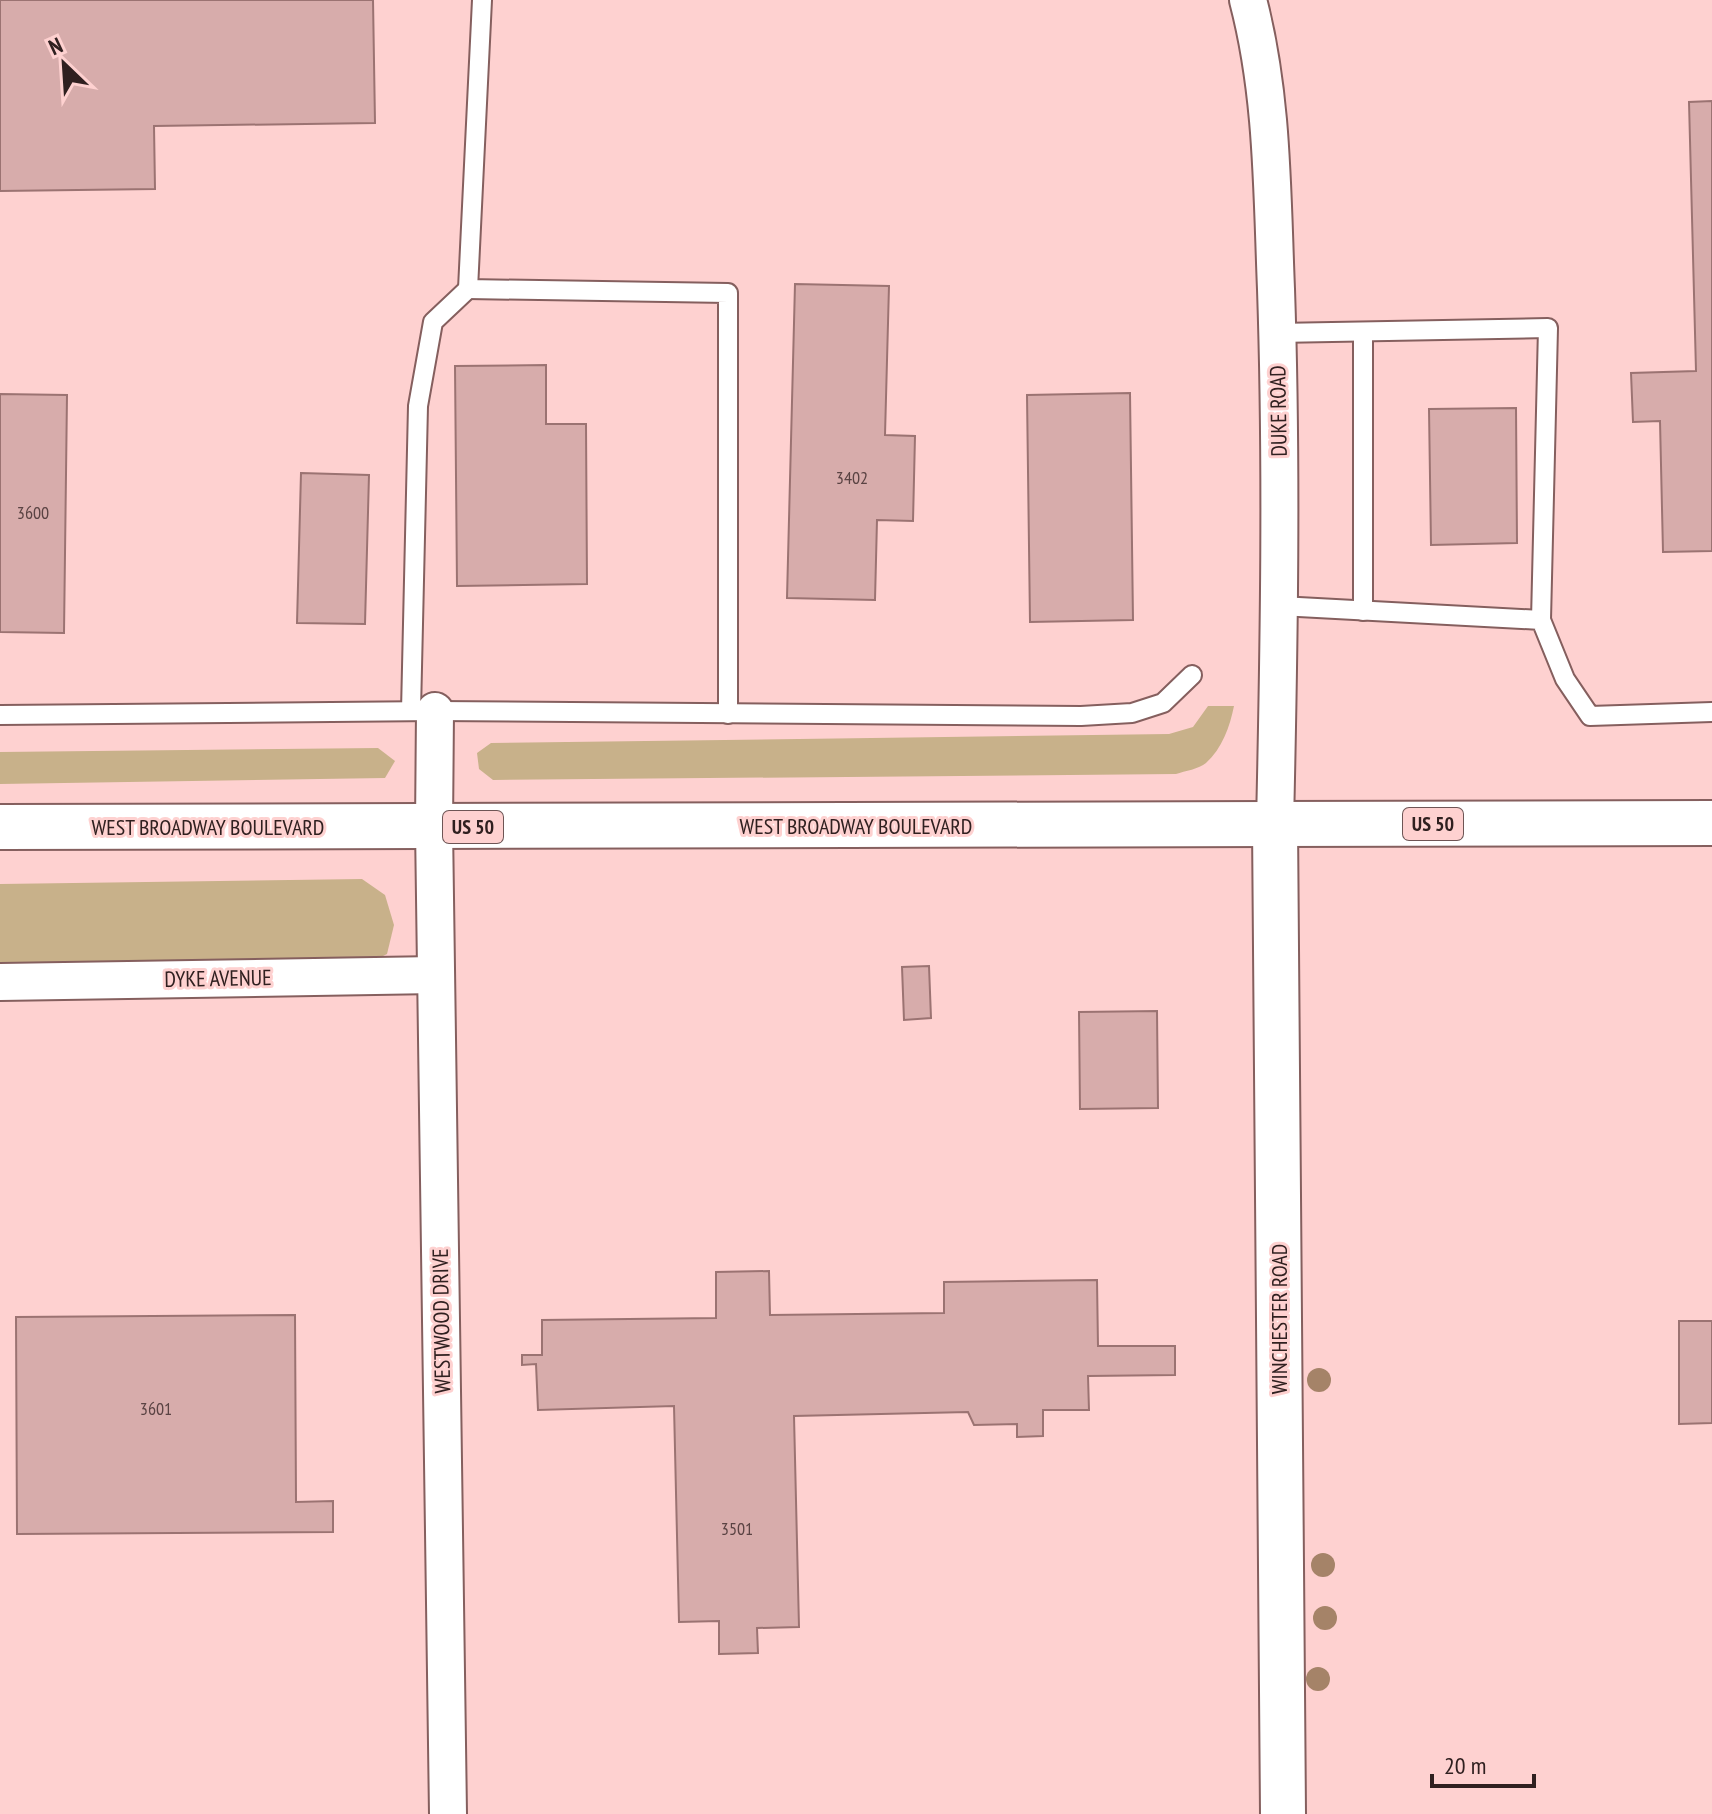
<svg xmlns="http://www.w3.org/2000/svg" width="1712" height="1814" font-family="'PT Sans Narrow',sans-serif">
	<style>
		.green { fill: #c8b18a }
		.building { fill: #d7acab; stroke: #9b7372; stroke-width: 2 }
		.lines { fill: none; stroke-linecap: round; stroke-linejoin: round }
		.service-casing { stroke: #855f5e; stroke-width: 22 }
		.minor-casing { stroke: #855f5e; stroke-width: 40 }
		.tertiary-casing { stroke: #855f5e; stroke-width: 48 }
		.trunk-casing { stroke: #855f5e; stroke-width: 48 }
		.service { stroke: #fff; stroke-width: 18 }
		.minor { stroke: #fff; stroke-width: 36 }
		.tertiary { stroke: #fff; stroke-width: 44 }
		.trunk { stroke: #fff; stroke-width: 44 }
		.tree { fill: #a58368 }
		.labels { text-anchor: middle; stroke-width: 6; stroke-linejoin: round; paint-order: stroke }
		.number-label { font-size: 18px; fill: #5a4343 }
		.shield { fill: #fed1d0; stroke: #6e5555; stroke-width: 2 }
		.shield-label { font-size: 20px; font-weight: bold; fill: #302020 }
		.street-label { font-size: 22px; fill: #302020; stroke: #fed1d0 }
	</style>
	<rect width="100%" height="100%" fill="#fed1d0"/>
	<g class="green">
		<path d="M1208,706H1234C1230,726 1222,749 1206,763C1199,769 1185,771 1176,774L493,780L479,769L477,753L491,743L1169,734L1193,727Z"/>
		<polygon points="378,748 395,761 385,778 0,784 0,752"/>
		<polygon points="362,879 385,895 394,925 387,954 355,970 0,972 0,884"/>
	</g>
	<g class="building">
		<polygon points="0,0 373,0 375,123 154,126 155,189 0,191"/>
		<polygon points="1712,101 1712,551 1663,552 1660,421 1633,422 1631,373 1696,371 1689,102"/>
		<polygon points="795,284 889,286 885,435 915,436 913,521 877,520 875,600 787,598"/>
		<polygon points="546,365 546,424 586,424 587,584 457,586 455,366"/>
		<polygon points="1130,393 1133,620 1030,622 1027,395"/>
		<polygon points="0,394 67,395 64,633 0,632"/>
		<polygon points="1516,408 1517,543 1431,545 1429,409"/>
		<polygon points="301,473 369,475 365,624 297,623"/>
		<polygon points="929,966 931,1018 904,1020 902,967"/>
		<polygon points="1157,1011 1158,1108 1080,1109 1079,1012"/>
		<polygon points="769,1271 770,1315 944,1313 944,1282 1097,1280 1098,1346 1175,1346 1175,1375 1088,1376 1089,1410 1043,1410 1043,1436 1017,1437 1017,1424 974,1425 968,1412 794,1416 799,1627 757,1628 758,1653 719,1654 719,1621 679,1622 674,1406 538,1410 536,1364 522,1365 522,1355 542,1355 542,1320 716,1318 716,1272"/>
		<polygon points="295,1315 296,1502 333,1501 333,1532 17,1534 16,1317"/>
		<polygon points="1679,1321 1712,1321 1712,1423 1679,1424"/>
	</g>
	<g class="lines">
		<defs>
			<g id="service">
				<polyline points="482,0 468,289 728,293 728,714"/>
				<polyline points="1363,332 1363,611"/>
				<polyline points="1277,333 1548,328 1541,620"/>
				<polyline points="1280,606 1541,620 1565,679 1590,716 1712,712"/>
				<polyline points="411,711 418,406 433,322 468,289"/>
				<polyline points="0,715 435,711 1081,716 1132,713 1163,703 1192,675"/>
			</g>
			<g id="minor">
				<path d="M1248,0C1273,95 1272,192 1276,289C1282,468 1279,646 1275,824"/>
				<polyline points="435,711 434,827 448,1814"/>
				<polyline points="0,982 436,975"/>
			</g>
			<polyline id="tertiary" points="1275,824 1283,1814"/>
			<polyline id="trunk" points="0,827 1712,823"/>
		</defs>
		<use href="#service" class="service-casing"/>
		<use href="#minor" class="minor-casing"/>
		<use href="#tertiary" class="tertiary-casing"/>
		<use href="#trunk" class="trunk-casing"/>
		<use href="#service" class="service"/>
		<use href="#minor" class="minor"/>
		<use href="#tertiary" class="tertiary"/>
		<use href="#trunk" class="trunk"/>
	</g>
	<g class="tree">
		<circle cx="1319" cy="1380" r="12"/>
		<circle cx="1323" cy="1565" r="12"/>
		<circle cx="1325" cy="1618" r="12"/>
		<circle cx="1318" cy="1679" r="12"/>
	</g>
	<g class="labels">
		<g class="number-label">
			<text x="852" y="484">3402</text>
			<text x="33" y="519">3600</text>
			<text x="156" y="1415">3601</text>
			<text x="737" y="1535">3501</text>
		</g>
		<g class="shield">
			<rect x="1403" y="808" width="60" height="32" rx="6"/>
			<rect x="443" y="811" width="60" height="32" rx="6"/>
		</g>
		<g class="shield-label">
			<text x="1433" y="831">US 50</text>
			<text x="473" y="834">US 50</text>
		</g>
		<g class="street-label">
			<text transform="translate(1278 411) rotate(-91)" y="8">DUKE ROAD</text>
			<text x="856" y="834">WEST BROADWAY BOULEVARD</text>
			<text x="208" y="835">WEST BROADWAY BOULEVARD</text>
			<text transform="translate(218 978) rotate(-1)" y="8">DYKE AVENUE</text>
			<text transform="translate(1279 1319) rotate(-90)" y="8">WINCHESTER ROAD</text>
			<text transform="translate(441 1321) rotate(-91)" y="8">WESTWOOD DRIVE</text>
		</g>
	</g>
	<g transform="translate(64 64) rotate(335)" stroke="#fed1d0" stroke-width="6" paint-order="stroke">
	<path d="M0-6L14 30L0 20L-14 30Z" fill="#302020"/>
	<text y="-12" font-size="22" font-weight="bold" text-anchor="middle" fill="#302020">N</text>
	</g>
	<path d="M1432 1774v12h102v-12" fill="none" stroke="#302020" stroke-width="4"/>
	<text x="1444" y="1774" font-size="24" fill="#302020" stroke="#fed1d0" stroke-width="6" paint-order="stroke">20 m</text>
</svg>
